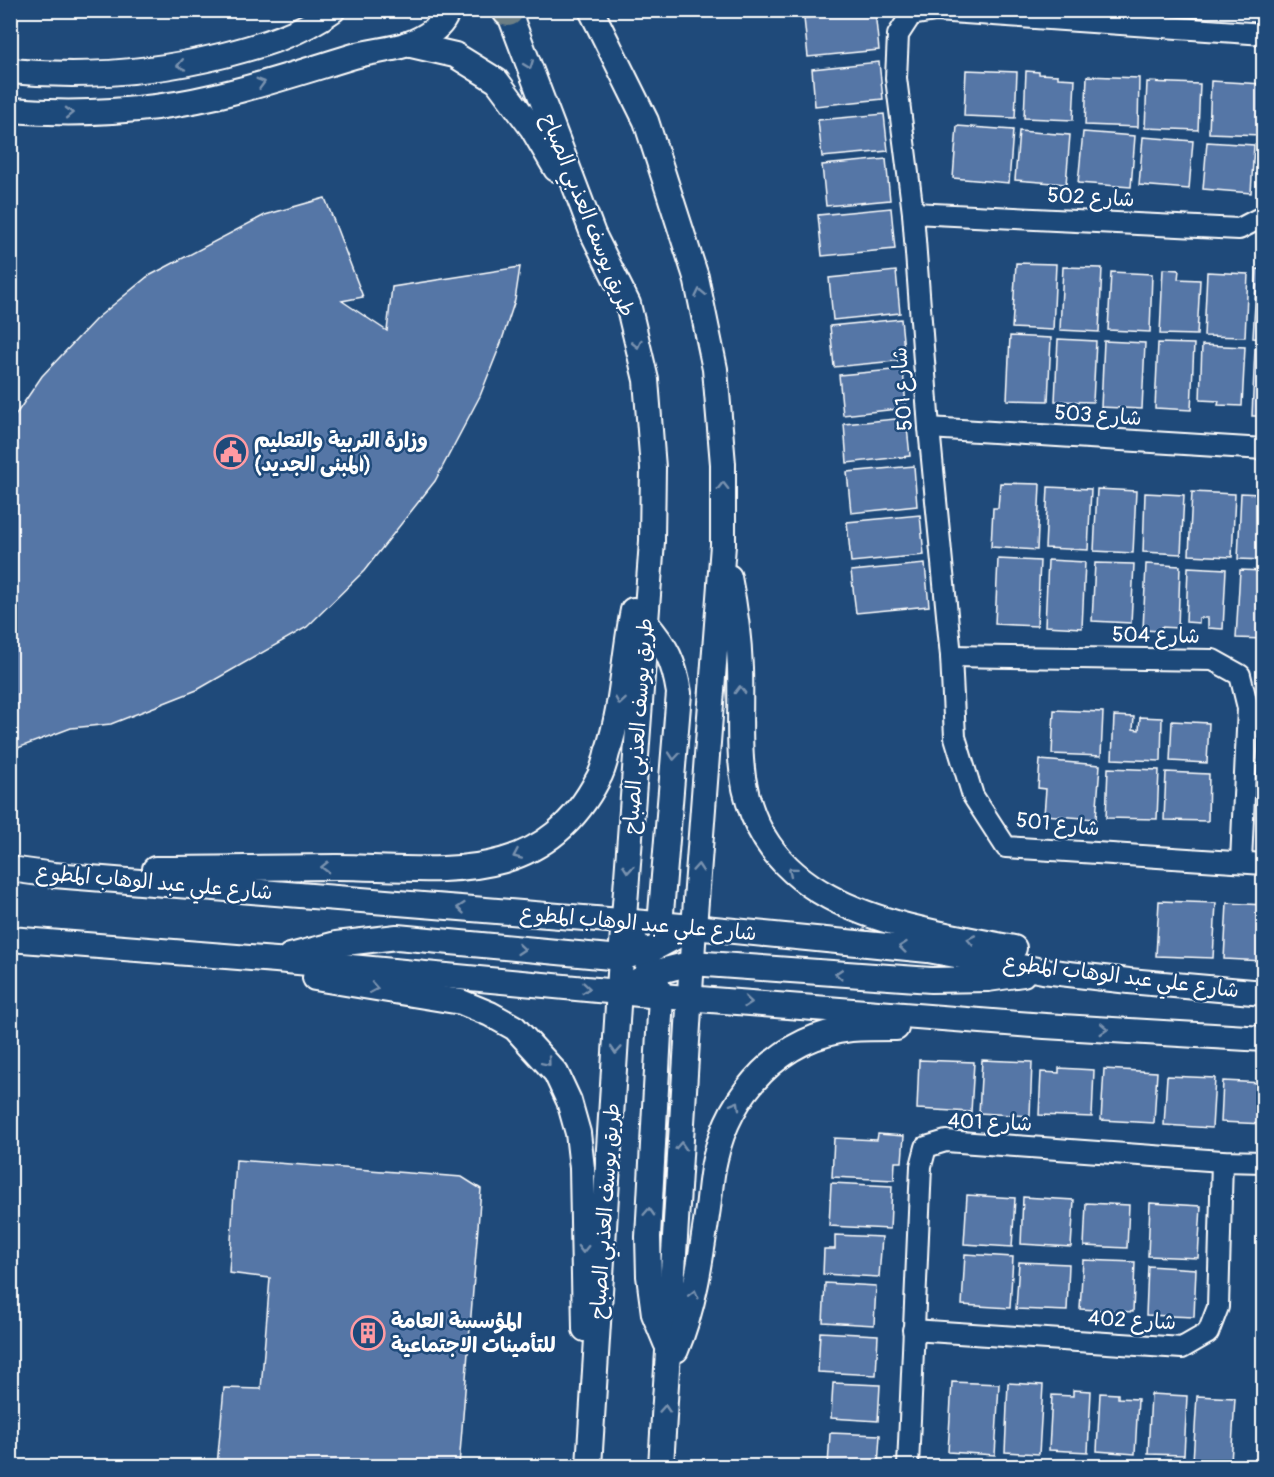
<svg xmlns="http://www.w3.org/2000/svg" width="1274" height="1477" font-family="Pangolin,'Playpen Sans Arabic',sans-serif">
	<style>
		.building { fill: #5576a6; stroke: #fff; stroke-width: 1.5 }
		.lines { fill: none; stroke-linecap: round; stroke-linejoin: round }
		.minor-casing { stroke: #fff; stroke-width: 24 }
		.tertiary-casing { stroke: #fff; stroke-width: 28 }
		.primary-casing { stroke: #fff; stroke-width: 34 }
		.minor { stroke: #1f4a7a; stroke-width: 20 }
		.tertiary { stroke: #1f4a7a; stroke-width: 24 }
		.primary { stroke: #6c7e84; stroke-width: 30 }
		.oneway { stroke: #7992af }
		.labels { text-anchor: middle; stroke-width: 5; stroke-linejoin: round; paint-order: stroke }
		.street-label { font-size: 21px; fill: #fff; stroke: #1f4a7a }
		.poi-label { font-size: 21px; font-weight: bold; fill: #fff; stroke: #1f4a7a; text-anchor: start }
	</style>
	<rect width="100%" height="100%" fill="#1f4a7a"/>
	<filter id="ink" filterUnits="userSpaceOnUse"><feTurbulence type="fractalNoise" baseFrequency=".0167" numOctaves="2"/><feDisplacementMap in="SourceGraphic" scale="12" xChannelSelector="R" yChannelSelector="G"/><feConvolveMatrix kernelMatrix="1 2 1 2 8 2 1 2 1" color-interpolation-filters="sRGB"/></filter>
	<g filter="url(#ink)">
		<g class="building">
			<polygon points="875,11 879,50 808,57 804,18"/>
			<polygon points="879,62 883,99 815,106 812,69"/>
			<polygon points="966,70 1017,72 1015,118 964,116"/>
			<polygon points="1026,71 1039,72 1039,74 1058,75 1058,78 1075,79 1073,120 1024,118"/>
			<polygon points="1087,76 1139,78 1138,127 1085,125"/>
			<polygon points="1211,81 1263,84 1261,135 1209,133"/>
			<polygon points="1147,82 1200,84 1198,130 1145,128"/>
			<polygon points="884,114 888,151 822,157 818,120"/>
			<polygon points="957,126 1013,130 1009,183 953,178"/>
			<polygon points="1019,131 1070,135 1066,184 1015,180"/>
			<polygon points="1083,132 1135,136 1131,187 1078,183"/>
			<polygon points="1143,137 1193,141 1189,189 1139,185"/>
			<polygon points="1207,142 1254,145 1251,193 1203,189"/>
			<polygon points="886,159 890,200 826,206 822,165"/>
			<polygon points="325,198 363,297 342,301 387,331 392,287 520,267 515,300 501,343 480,396 435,481 364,571 307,627 197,690 111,724 71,728 10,751 10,423 42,376 96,319 147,277 265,215"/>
			<polygon points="891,208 895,249 822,256 818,215"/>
			<polygon points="1016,263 1056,264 1053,330 1012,328"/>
			<polygon points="1063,267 1102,268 1099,332 1060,330"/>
			<polygon points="1163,269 1179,270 1178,279 1200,280 1197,335 1160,334"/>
			<polygon points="1257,269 1264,270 1264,339 1253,338"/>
			<polygon points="896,271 900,313 833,320 829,278"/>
			<polygon points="1111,272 1152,274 1150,332 1108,330"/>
			<polygon points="1207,272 1248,274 1245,337 1204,336"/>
			<polygon points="901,319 905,360 834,367 830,326"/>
			<polygon points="1010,336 1051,338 1048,401 1007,400"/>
			<polygon points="1058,339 1096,341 1093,402 1055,401"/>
			<polygon points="1104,341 1145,343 1142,409 1101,407"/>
			<polygon points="1158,343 1194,344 1191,410 1155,408"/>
			<polygon points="1202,345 1245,347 1242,406 1218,405 1219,401 1200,400"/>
			<polygon points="1255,348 1264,349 1264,416 1252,416"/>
			<polygon points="903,369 906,408 843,415 839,375"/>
			<polygon points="906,418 910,456 847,463 844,424"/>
			<polygon points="914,466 917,506 851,513 847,472"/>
			<polygon points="1000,483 1040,484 1037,550 991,547 993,508 998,508"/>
			<polygon points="1048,487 1091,489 1088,550 1045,548"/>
			<polygon points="1097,489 1136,491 1133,553 1094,551"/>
			<polygon points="1192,492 1235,494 1232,557 1189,555"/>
			<polygon points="1145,493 1184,495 1181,554 1143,552"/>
			<polygon points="1241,493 1259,494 1259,498 1264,498 1264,560 1238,559"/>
			<polygon points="920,515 924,555 851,562 847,522"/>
			<polygon points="998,559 1040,561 1037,626 995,624"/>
			<polygon points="1048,560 1085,562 1082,628 1045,626"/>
			<polygon points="1095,563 1134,564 1131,623 1092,621"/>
			<polygon points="925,564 929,606 856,613 851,571"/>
			<polygon points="1146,564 1180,566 1178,628 1161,627 1161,631 1143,630"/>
			<polygon points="1188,567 1226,569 1223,629 1208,628 1208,618 1199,618 1199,623 1186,622"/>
			<polygon points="1240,570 1264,571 1264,639 1236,638"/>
			<polygon points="1054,710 1103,712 1101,756 1052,754"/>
			<polygon points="1114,716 1134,717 1133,729 1139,730 1140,717 1162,718 1161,761 1112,759"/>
			<polygon points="1172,721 1209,723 1207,763 1170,761"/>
			<polygon points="1040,760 1100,765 1096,819 1044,815 1046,789 1038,788"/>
			<polygon points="1108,768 1159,770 1157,819 1106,818"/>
			<polygon points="1166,772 1209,774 1208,821 1164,820"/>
			<polygon points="1159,901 1216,903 1213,958 1156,956"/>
			<polygon points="1227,903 1264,905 1264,961 1224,959"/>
			<polygon points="919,1060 974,1062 971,1112 917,1109"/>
			<polygon points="982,1060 1032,1062 1030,1116 979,1113"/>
			<polygon points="1059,1068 1094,1070 1092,1117 1039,1115 1041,1072 1059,1073"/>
			<polygon points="1104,1069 1157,1072 1154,1123 1101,1120"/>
			<polygon points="1167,1076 1215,1078 1212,1128 1164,1125"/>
			<polygon points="1223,1081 1264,1083 1264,1124 1221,1122"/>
			<polygon points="878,1134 904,1136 902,1162 895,1162 894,1180 832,1177 834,1138 877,1140"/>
			<polygon points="236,1160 462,1177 481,1189 459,1466 217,1466 224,1388 261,1389 270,1278 229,1273"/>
			<polygon points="831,1183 892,1186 890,1229 829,1226"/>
			<polygon points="967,1195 1015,1198 1012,1247 964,1244"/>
			<polygon points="1023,1197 1074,1200 1071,1247 1021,1244"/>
			<polygon points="1086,1203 1129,1205 1127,1248 1084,1246"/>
			<polygon points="1150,1203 1201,1206 1198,1258 1148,1256"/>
			<polygon points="835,1235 882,1237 879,1277 823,1274 824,1249 835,1249"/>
			<polygon points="965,1254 1013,1257 1010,1308 962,1305"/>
			<polygon points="1083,1260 1135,1262 1133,1312 1080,1309"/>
			<polygon points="1019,1262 1069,1264 1067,1311 1016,1309"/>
			<polygon points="1148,1266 1196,1269 1194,1317 1146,1315"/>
			<polygon points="825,1283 876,1286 874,1325 823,1322"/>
			<polygon points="820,1332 878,1335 876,1375 818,1372"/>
			<polygon points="952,1382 999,1384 995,1455 948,1452"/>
			<polygon points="833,1383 880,1385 878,1421 831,1418"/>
			<polygon points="1008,1383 1043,1385 1039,1454 1005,1452"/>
			<polygon points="1073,1390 1091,1391 1088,1452 1049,1450 1052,1395 1073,1396"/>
			<polygon points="1100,1393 1118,1394 1118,1398 1138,1399 1135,1454 1097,1451"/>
			<polygon points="1151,1394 1187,1396 1184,1455 1148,1454"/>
			<polygon points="1197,1396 1235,1398 1231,1463 1193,1461"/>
			<polygon points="830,1433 880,1435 878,1466 828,1466"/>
		</g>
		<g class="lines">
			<defs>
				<g id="minor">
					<polyline points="1264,34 936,11 911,15 898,35 896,78 913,213 929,428 951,656 955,737 973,796 1006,847 1264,864"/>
					<polyline points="913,213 1239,229 1264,216"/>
					<polyline points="929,428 1264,449"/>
					<polyline points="951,656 1213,660 1240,675 1248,708 1241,862"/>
					<polyline points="913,1330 1182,1348 1208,1333 1218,1307 1222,1161"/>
					<polyline points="908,1466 921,1166 926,1147 946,1141 1222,1161 1264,1162"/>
				</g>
				<g id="tertiary">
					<polyline points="508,10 593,234 628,304 646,380 653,468 652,541 621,958 589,1466"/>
					<polyline points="591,10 646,121 696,277 715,369 723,464 723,545 694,927 661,1466"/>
					<polyline points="407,44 455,55 497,81 532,128 556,169"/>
					<path d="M10,71C83,78 153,73 224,55C263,45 300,34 333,10"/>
					<path d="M10,110C59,114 107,113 156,107C221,99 291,75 354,56C371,51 391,50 408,44C422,39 445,27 447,10"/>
					<path d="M729,577C735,607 739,638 740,668C741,698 739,729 741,759C751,908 897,926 1014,948"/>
					<path d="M646,623C667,648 674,661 679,693L660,925L663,940"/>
					<polyline points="10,869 54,875 694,927 928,950 1043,971 1129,981 1264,993"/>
					<path d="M155,869C215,869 276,867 337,867C440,868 541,889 598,779C603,771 605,762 607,753C623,707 623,658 633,610"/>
					<polyline points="624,921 653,973 661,996 648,1237 649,1276 654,1314 666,1343"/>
					<polyline points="10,939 276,960 661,996 1045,1026 1264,1039"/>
					<polyline points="290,956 336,944 397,937 621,958 653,949 694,927"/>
					<polyline points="315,978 461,1002 490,1014 515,1028 556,1073 569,1101 578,1133 582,1168 585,1329"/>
					<polyline points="639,980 653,973 692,963 931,980 988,979 1023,974"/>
					<path d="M676,1350C695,1305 701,1257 708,1208C710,1192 711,1175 715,1159C730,1093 780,1037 851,1029C866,1028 881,1028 896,1028"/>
				</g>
				<polyline id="primary" points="508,10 508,11"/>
			</defs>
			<use href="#minor" class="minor-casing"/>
			<use href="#tertiary" class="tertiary-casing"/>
			<use href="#primary" class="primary-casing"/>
			<use href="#minor" class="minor"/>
			<use href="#tertiary" class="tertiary"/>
			<use href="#primary" class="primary"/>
		</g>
		<defs><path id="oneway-chevron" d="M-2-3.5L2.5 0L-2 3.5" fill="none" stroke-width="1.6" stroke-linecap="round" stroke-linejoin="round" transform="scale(1.5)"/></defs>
		<g class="oneway">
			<use href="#oneway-chevron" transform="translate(181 65) rotate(168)"/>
			<use href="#oneway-chevron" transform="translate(529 65) rotate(69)"/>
			<use href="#oneway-chevron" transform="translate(261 83) rotate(-16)"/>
			<use href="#oneway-chevron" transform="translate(69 113) rotate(-1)"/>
			<use href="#oneway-chevron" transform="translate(700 293) rotate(-102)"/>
			<use href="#oneway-chevron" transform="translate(637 344) rotate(77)"/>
			<use href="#oneway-chevron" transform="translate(723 486) rotate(-90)"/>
			<use href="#oneway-chevron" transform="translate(740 690) rotate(-91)"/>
			<use href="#oneway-chevron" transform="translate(620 701) rotate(99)"/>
			<use href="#oneway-chevron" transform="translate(674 756) rotate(95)"/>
			<use href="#oneway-chevron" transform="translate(517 855) rotate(156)"/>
			<use href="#oneway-chevron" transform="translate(325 867) rotate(179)"/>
			<use href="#oneway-chevron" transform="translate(698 868) rotate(-86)"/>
			<use href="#oneway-chevron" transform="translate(628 869) rotate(94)"/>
			<use href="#oneway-chevron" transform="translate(792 871) rotate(-140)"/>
			<use href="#oneway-chevron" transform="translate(461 908) rotate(-175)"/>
			<use href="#oneway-chevron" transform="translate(971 940) rotate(-169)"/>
			<use href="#oneway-chevron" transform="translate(903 947) rotate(-174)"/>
			<use href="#oneway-chevron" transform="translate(521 949) rotate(5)"/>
			<use href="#oneway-chevron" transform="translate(839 974) rotate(-176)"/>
			<use href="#oneway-chevron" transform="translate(374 988) rotate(10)"/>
			<use href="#oneway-chevron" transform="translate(586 988) rotate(5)"/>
			<use href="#oneway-chevron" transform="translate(748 1002) rotate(5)"/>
			<use href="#oneway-chevron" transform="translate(1104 1029) rotate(3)"/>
			<use href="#oneway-chevron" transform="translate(616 1050) rotate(94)"/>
			<use href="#oneway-chevron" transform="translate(547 1062) rotate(50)"/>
			<use href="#oneway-chevron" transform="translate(736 1105) rotate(-60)"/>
			<use href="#oneway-chevron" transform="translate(681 1146) rotate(-87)"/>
			<use href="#oneway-chevron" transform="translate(649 1212) rotate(-87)"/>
			<use href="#oneway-chevron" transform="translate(583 1249) rotate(91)"/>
			<use href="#oneway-chevron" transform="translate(694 1294) rotate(-76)"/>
			<use href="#oneway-chevron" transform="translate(665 1409) rotate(-86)"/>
		</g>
	</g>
	<defs>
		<symbol id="civic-ring" viewBox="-11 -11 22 22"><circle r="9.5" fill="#1f4a7a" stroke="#ff9aa2" stroke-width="1.5"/><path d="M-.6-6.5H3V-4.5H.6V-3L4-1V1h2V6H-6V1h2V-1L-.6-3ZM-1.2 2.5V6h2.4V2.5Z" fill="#ff9aa2"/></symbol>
		<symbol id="building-ring" viewBox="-11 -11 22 22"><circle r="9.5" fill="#1f4a7a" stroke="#ff9aa2" stroke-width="1.5"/><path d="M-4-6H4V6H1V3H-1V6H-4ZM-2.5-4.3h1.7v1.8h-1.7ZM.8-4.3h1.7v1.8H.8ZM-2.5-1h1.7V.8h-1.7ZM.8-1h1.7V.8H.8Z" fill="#ff9aa2"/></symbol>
	</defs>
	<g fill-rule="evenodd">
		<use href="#civic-ring" x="212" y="433" width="38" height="38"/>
		<use href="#building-ring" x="349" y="1314" width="38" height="38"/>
	</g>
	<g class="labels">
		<g class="street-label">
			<text transform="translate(1091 197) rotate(3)" y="7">شارع 502</text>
			<text transform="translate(588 215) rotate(68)" y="7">طريق يوسف العذبي الصباح</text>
			<text transform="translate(902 389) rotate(-94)" y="7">شارع 501</text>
			<text transform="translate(1098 415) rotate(4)" y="7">شارع 503</text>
			<text transform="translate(1156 635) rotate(1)" y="7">شارع 504</text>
			<text transform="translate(638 726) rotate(-86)" y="7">طريق يوسف العذبي الصباح</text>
			<text transform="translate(1058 824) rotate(6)" y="7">شارع 501</text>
			<text transform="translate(154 882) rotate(5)" y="7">شارع علي عبد الوهاب المطوع</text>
			<text transform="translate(638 923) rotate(5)" y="7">شارع علي عبد الوهاب المطوع</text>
			<text transform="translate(1121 976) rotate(7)" y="7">شارع علي عبد الوهاب المطوع</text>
			<text transform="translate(990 1122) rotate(2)" y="7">شارع 401</text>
			<text transform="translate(605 1211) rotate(-86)" y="7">طريق يوسف العذبي الصباح</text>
			<text transform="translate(1132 1320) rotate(3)" y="7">شارع 402</text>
		</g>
		<g class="poi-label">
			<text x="254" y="447">وزارة التربية والتعليم<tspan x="254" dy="24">(المبنى الجديد)</tspan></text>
			<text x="391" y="1328">المؤسسة العامة<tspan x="391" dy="24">للتأمينات الاجتماعية</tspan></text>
		</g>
	</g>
	<rect width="1274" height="1477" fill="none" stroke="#1f4a7a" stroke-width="36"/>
	<rect x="18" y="18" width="1238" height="1441" fill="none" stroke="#fff" stroke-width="2" filter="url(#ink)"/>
</svg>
